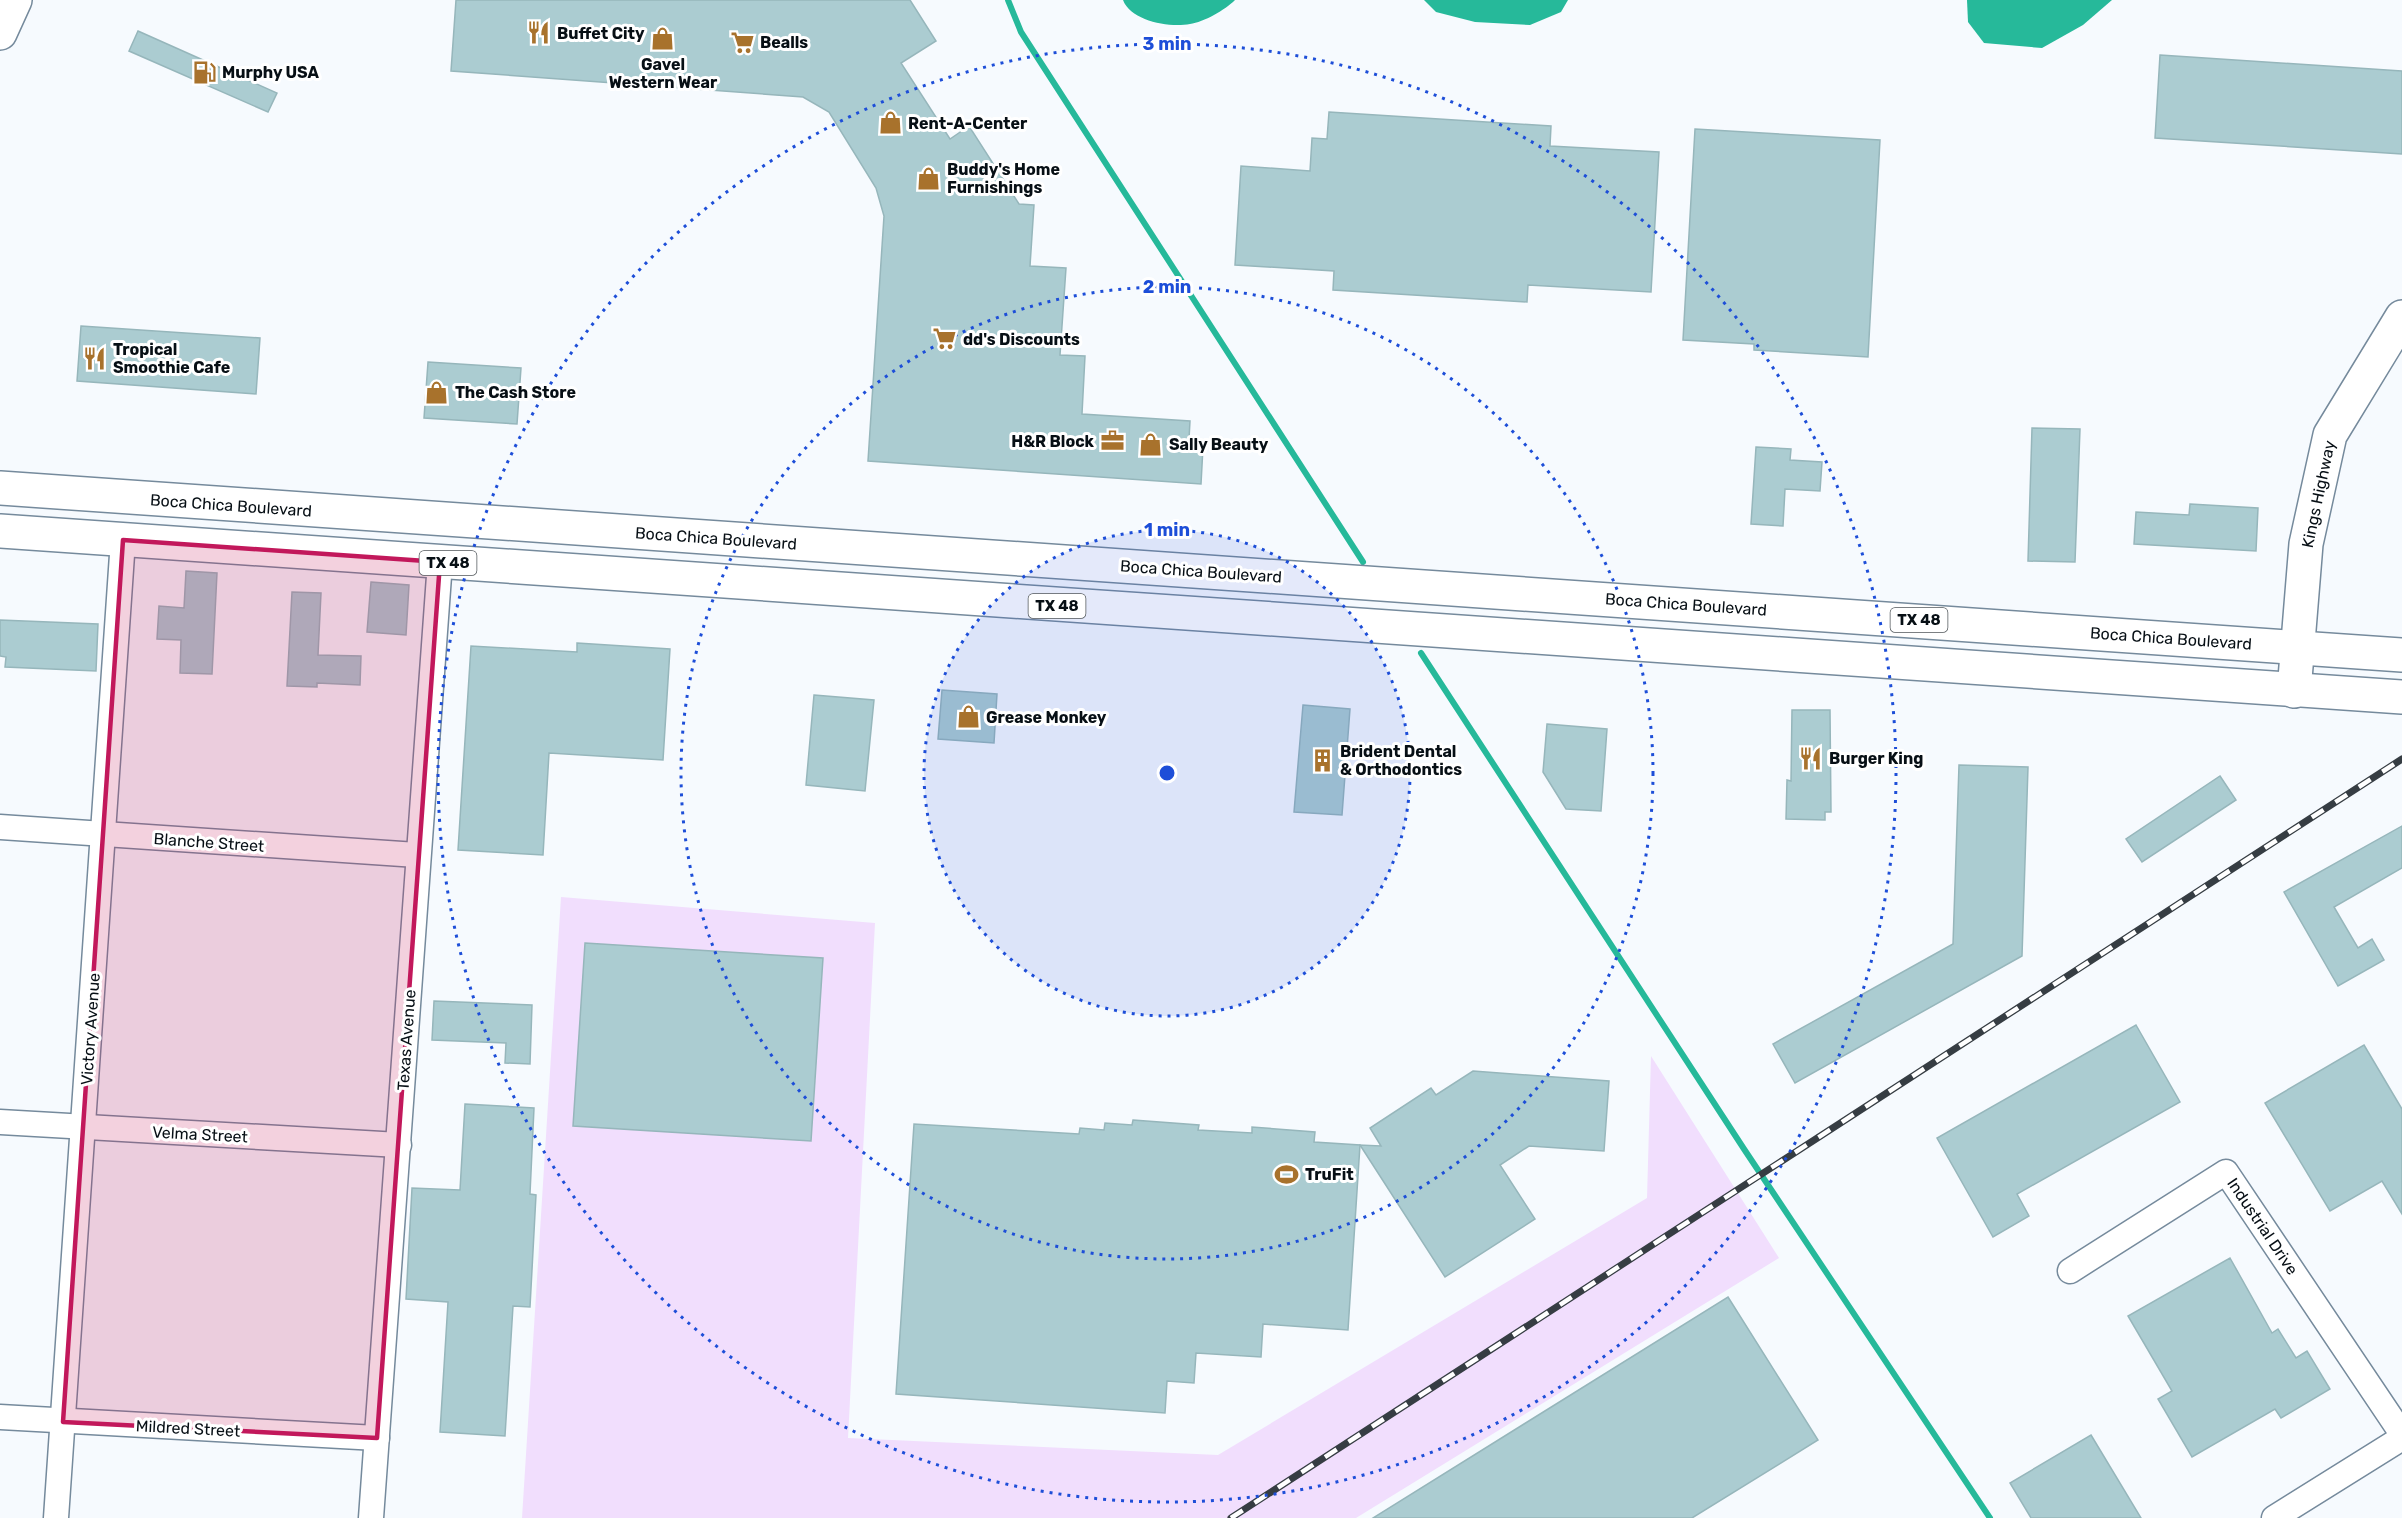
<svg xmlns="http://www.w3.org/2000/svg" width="2402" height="1518" font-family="Rubik,sans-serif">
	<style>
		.green { fill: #f1defd }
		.water { fill: #26b99a }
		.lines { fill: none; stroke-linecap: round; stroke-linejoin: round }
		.stream { stroke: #26b99a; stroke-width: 6 }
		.building { fill: #abccd1; stroke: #96b6bb; stroke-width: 1.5 }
		.street-casing { stroke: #758a9c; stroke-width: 27 }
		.secondary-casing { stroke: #758a9c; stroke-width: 36 }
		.primary-casing { stroke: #758a9c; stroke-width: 36 }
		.street { stroke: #fff; stroke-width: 24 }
		.secondary { stroke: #fff; stroke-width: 33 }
		.primary { stroke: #fff; stroke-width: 33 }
		.rail-casing { stroke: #363d43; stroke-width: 7 }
		.rail { stroke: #fff; stroke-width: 4.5; stroke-dasharray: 14; stroke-linecap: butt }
		.marked { fill: #c2185b; fill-opacity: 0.2; stroke: #c2185b; stroke-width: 4.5; stroke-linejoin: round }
		.ring { fill: none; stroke: #1d4ed8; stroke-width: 3; stroke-dasharray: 3 6 }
		.labels { text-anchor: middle; stroke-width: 6; stroke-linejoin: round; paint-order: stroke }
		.shield { fill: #fff; stroke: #51575b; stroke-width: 1.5 }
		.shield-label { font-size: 15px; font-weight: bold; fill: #070f15 }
		.poi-label { font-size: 16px; font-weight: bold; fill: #070f15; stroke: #fff; text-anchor: start }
		.street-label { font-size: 16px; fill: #070f15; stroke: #fff }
		.centre { fill: #1d4ed8; stroke: #fff; stroke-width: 3 }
		.ring-label { font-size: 18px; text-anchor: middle; font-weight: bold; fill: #1d4ed8; stroke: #fff; stroke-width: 6; stroke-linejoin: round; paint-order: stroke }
	</style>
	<rect width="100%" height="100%" fill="#f6fafe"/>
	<polygon class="green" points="561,897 875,923 848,1438 1218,1455 1647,1198 1651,1056 1779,1258 1356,1518 522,1518"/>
	<g class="water">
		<path d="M1123,0H1235C1225,10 1204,22 1190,24C1169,28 1131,21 1123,0Z"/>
		<polygon points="1424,0 1568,0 1561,12 1530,25 1475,22 1436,12"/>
		<polygon points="1967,0 2112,0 2083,25 2042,48 1984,43 1968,22"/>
	</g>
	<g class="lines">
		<g class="stream">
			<polyline points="1008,0 1021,32 1363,562"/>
			<polyline points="1421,653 1744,1149 1990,1518"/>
		</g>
	</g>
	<g class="building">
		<polygon points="456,0 910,0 936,41 901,63 950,139 969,126 1019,204 1034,205 1030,266 1066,268 1060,355 1085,356 1082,414 1190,421 1189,439 1200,439 1203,447 1201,484 868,461 884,216 876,188 829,112 803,97 451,71"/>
		<polygon points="138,31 277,93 268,112 129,51"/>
		<polygon points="2160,55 2402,71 2402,154 2155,138"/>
		<polygon points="1329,112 1551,126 1550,146 1659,152 1651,292 1528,285 1527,302 1333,290 1334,271 1235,265 1241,166 1310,171 1312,138 1327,139"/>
		<polygon points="1695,129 1880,140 1868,357 1754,350 1754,344 1683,340"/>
		<polygon points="81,326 260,338 256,394 77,381"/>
		<polygon points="428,362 521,368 517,424 424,418"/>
		<polygon points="2032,428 2080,429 2075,562 2028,561"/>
		<polygon points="1756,447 1791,449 1790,460 1822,462 1820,491 1785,489 1783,526 1751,524"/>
		<polygon points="2190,504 2258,508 2256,551 2134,544 2136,512 2189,515"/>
		<polygon points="186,571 217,573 212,674 180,673 181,640 157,639 159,606 184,608"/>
		<polygon points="371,582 409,585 406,635 367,632"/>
		<polygon points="292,592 321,593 318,655 361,656 360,685 317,683 317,687 287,686"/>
		<polygon points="0,620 98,624 96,671 5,667 6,657 0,656"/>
		<polygon points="577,643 670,649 663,760 549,753 543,855 458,850 471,646 577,652"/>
		<polygon points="942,690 997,694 994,743 938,739"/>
		<polygon points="814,695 874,700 865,791 806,785"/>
		<polygon points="1303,705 1350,709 1342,815 1294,812"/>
		<polygon points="1792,710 1830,710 1831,812 1825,812 1825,820 1786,819 1787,780 1791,781"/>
		<polygon points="1547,724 1607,729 1601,811 1566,809 1543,772"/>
		<polygon points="1959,765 2028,767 2022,956 1795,1083 1773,1044 1953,944"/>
		<polygon points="2220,776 2236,800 2142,862 2126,839"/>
		<polygon points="2402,826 2402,868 2334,907 2358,948 2372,939 2384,960 2338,986 2284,892"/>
		<polygon points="585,943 823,958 811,1141 573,1126"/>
		<polygon points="434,1001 532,1005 530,1064 505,1063 506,1043 432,1040"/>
		<polygon points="2136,1025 2180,1102 2017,1194 2029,1216 1993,1237 1937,1138"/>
		<polygon points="2364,1045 2402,1109 2402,1214 2382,1181 2330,1211 2265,1103"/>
		<polygon points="1473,1071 1609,1081 1604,1151 1529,1146 1500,1165 1535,1219 1445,1277 1360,1145 1381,1146 1370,1128 1431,1088 1436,1095"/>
		<polygon points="465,1104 534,1108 530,1194 536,1195 530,1307 513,1306 505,1436 440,1432 448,1302 406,1299 412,1188 460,1190"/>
		<polygon points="1133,1120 1199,1125 1198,1130 1252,1133 1252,1127 1315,1132 1314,1142 1360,1145 1348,1330 1263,1324 1261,1357 1196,1353 1194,1383 1167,1381 1165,1413 896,1394 914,1124 1079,1134 1080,1128 1104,1130 1105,1123 1132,1125"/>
		<polygon points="2230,1258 2272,1333 2278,1329 2296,1358 2307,1351 2330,1389 2281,1418 2275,1409 2192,1457 2158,1399 2172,1391 2128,1316"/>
		<polygon points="1728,1297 1818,1440 1692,1518 1373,1518"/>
		<polygon points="2091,1435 2141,1518 2031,1518 2010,1483"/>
	</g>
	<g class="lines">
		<defs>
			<g id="street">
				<polyline points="0,827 417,855"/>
				<polyline points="0,1122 399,1145"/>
				<polyline points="2070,1271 2226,1172 2402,1434"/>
				<polyline points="0,1417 377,1438"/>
				<polyline points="56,1518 123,540"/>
				<polyline points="371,1518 440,562"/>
				<polyline points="2274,1518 2402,1438"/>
			</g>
			<g id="secondary">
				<polyline points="0,33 15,0"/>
				<polyline points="2294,691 2306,544 2330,435 2402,317"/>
			</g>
			<g id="primary">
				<polyline points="0,488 2402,655"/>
				<polyline points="0,531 2402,697"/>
			</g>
		</defs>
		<use href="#street" class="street-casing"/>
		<use href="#secondary" class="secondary-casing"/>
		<use href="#primary" class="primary-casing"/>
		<use href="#street" class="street"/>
		<use href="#secondary" class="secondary"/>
		<use href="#primary" class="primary"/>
		<defs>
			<polyline id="rail" points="1231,1518 2402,759"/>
		</defs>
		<use href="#rail" class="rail-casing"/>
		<use href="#rail" class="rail"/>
	</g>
	<path class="marked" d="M123,540L440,562L377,1438L63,1422Z"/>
	<circle cx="1167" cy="773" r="243" fill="#1d4ed8" fill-opacity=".12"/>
	<g class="ring">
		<circle cx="1167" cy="773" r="243"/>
		<circle cx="1167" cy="773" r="486"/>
		<circle cx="1167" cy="773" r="729"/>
	</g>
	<defs>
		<symbol id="restaurant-bare" viewBox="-9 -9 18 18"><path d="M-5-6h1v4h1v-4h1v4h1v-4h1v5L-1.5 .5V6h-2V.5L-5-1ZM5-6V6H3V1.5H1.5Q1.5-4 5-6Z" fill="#a8722c" stroke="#fff" stroke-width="2.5" paint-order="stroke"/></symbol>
		<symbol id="shop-bare" viewBox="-9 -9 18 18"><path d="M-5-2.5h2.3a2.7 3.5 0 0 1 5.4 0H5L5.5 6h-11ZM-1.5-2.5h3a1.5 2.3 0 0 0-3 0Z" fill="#a8722c" stroke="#fff" stroke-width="2.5" paint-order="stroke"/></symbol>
		<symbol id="supermarket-bare" viewBox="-9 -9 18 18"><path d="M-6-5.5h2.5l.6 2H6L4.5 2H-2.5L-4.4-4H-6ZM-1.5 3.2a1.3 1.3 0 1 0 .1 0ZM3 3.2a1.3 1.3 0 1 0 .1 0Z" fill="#a8722c" stroke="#fff" stroke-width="2.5" paint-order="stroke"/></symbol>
		<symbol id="fuel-bare" viewBox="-9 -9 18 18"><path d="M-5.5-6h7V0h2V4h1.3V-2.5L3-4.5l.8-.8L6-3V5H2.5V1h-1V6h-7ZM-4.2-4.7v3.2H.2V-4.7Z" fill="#a8722c" stroke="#fff" stroke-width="2.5" paint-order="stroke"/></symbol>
		<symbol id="office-bare" viewBox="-9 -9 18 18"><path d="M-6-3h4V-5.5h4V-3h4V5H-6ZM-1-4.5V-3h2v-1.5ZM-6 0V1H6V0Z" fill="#a8722c" stroke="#fff" stroke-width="2.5" paint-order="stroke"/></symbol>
		<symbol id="building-bare" viewBox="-9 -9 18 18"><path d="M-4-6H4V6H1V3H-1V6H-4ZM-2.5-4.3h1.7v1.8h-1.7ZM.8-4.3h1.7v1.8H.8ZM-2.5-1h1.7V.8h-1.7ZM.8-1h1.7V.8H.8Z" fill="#a8722c" stroke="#fff" stroke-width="2.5" paint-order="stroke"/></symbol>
		<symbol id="stadium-bare" viewBox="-9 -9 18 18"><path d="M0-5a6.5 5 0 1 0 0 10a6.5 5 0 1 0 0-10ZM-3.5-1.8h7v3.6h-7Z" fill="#a8722c" stroke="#fff" stroke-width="2.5" paint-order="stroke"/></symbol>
	</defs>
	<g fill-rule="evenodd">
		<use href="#restaurant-bare" x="522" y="16" width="33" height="33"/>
		<use href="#shop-bare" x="646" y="22" width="33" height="33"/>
		<use href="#supermarket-bare" x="726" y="26" width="33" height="33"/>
		<use href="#fuel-bare" x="188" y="56" width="33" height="33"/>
		<use href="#shop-bare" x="874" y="106" width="33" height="33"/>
		<use href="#shop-bare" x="912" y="162" width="33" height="33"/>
		<use href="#supermarket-bare" x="928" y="322" width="33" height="33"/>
		<use href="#restaurant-bare" x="78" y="342" width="33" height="33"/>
		<use href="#shop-bare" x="420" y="376" width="33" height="33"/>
		<use href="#office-bare" x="1096" y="424" width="33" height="33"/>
		<use href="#shop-bare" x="1134" y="428" width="33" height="33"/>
		<use href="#shop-bare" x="952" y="700" width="33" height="33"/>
		<use href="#restaurant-bare" x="1794" y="742" width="33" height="33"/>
		<use href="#building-bare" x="1306" y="744" width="33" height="33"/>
		<use href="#stadium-bare" x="1270" y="1158" width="33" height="33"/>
	</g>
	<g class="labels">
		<g class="shield">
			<rect x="419.5" y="551" width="57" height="24" rx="4.5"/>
			<rect x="1028.5" y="594" width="57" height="24" rx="4.5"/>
			<rect x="1890.5" y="608" width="57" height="24" rx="4.5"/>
		</g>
		<g class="shield-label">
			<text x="448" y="568">TX 48</text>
			<text x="1057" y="611">TX 48</text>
			<text x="1919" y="625">TX 48</text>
		</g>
		<g class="poi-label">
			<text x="557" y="39">Buffet City</text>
			<text x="760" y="48">Bealls</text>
			<text x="663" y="70" text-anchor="middle">Gavel<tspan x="663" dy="18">Western Wear</tspan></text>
			<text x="222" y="78">Murphy USA</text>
			<text x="908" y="129">Rent-A-Center</text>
			<text x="947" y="175">Buddy's Home<tspan x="947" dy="18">Furnishings</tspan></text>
			<text x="963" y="345">dd's Discounts</text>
			<text x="113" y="355">Tropical<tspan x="113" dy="18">Smoothie Cafe</tspan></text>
			<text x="455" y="398">The Cash Store</text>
			<text x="1094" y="447" text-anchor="end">H&amp;R Block</text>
			<text x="1169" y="450">Sally Beauty</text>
			<text x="986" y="723">Grease Monkey</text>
			<text x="1340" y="757">Brident Dental<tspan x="1340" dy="18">&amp; Orthodontics</tspan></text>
			<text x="1829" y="764">Burger King</text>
			<text x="1305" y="1180">TruFit</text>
		</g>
		<g class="street-label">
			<text transform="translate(2318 494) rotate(-78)" y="6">Kings Highway</text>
			<text transform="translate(231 505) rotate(4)" y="6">Boca Chica Boulevard</text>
			<text transform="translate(716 538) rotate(4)" y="6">Boca Chica Boulevard</text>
			<text transform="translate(1201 571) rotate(4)" y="6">Boca Chica Boulevard</text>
			<text transform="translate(1686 604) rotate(4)" y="6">Boca Chica Boulevard</text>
			<text transform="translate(2171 638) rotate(4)" y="6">Boca Chica Boulevard</text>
			<text transform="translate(209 842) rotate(4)" y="6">Blanche Street</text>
			<text transform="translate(90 1029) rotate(-86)" y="6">Victory Avenue</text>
			<text transform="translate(406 1040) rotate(-86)" y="6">Texas Avenue</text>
			<text transform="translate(200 1134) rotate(3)" y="6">Velma Street</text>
			<text transform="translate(2263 1226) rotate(56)" y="6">Industrial Drive</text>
			<text transform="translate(188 1428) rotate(3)" y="6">Mildred Street</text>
		</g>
	</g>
	<circle cx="1167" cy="773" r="9" class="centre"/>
	<g class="ring-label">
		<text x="1167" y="50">3 min</text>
		<text x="1167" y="293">2 min</text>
		<text x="1167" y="536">1 min</text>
	</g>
</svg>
